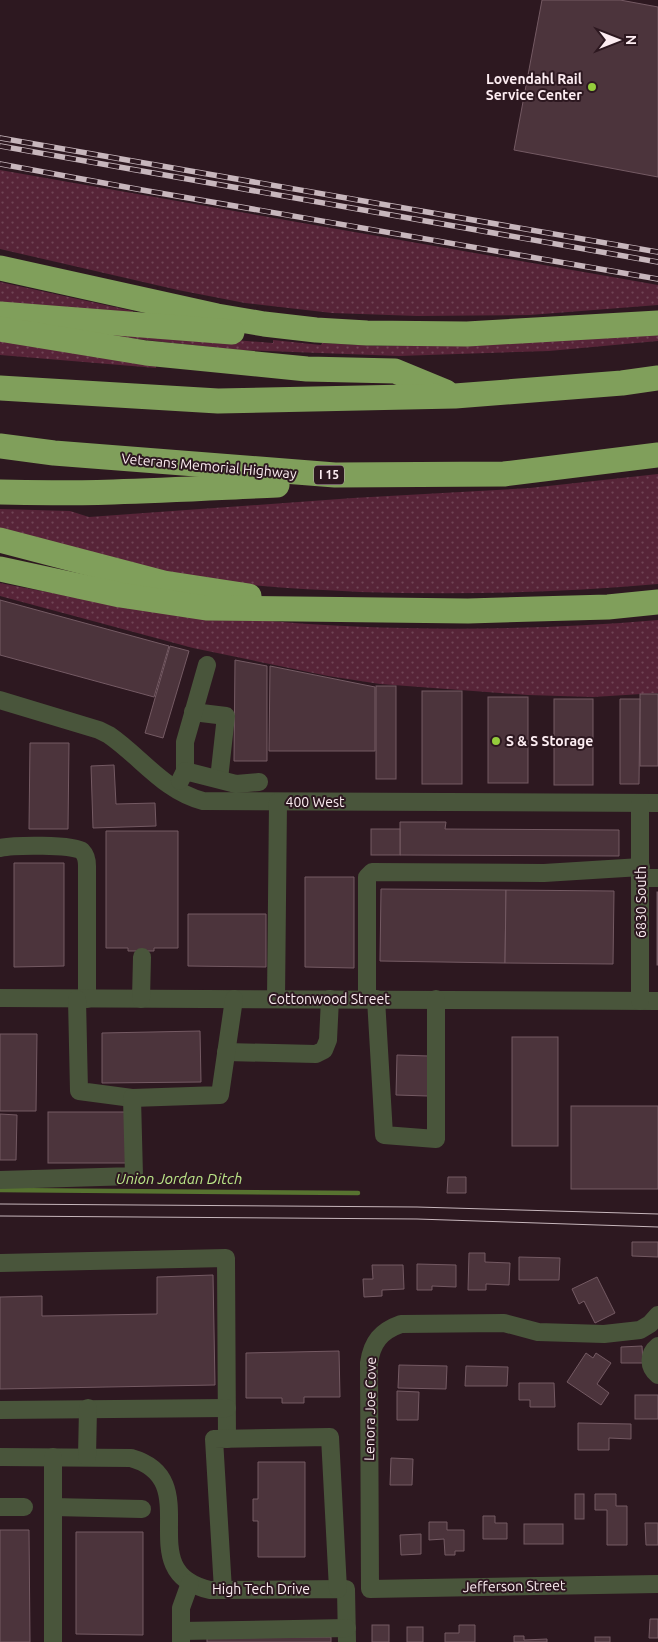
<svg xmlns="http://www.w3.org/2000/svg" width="658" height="1642" font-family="Ubuntu,sans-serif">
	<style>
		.grass { fill: url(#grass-dots) }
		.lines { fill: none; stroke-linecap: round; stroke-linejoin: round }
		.stream { stroke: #577330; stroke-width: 4.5 }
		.building { fill: #4c343c; stroke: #745a63 }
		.minor { stroke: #49553b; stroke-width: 18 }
		.highway { stroke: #809f5b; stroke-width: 25 }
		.tram { stroke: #c7b6bc; stroke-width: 1 }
		.rail-casing { stroke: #c7b6bc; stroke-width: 5.5 }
		.rail { stroke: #2d1820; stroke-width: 4; stroke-dasharray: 11; stroke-linecap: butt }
		.poi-dot { fill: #94cc3c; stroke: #2d1820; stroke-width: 2 }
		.labels { text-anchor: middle; stroke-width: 4; stroke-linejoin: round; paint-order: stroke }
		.shield { fill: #2d1820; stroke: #beacb2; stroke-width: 1 }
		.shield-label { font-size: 12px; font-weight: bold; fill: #fcecf1 }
		.poi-label { font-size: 14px; font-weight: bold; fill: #fcecf1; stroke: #2d1820; text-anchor: end }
		.street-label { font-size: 14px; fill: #fcecf1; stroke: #2d1820 }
		.water-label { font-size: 15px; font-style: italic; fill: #bce789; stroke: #2d1820 }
	</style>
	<defs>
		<pattern id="grass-dots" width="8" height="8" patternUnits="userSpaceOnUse" patternTransform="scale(1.25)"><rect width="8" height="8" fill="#572438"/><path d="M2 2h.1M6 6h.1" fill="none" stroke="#704455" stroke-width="1.8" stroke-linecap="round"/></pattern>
	</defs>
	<rect width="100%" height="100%" fill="#2d1820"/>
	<g class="grass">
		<polygon points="0,170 658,285 658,305 530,315 417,316 332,313 245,303 178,290 0,249"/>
		<polygon points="0,282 133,311 132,313 0,302"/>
		<polygon points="50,325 273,343 273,340 321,345 322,343 378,346 433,345 658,334 658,341 549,351 399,356 239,350 128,338"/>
		<polygon points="0,340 156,365 156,368 0,355"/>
		<path d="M658,474V584C559,593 460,595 360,592C324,590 287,589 251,585C166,575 83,553 0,532V509L70,511L89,517L353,498L530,488Z"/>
		<path d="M0,583C219,627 436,639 658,620V693L593,697L528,695L380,684L328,676L193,648L0,596Z"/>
	</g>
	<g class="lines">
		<polyline class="stream" points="0,1190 358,1193"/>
	</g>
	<g class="building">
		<polygon points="542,0 620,0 658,7 658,177 514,150"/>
		<polygon points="0,600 169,646 154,697 0,655"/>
		<polygon points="170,646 189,651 163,738 145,733"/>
		<polygon points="235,660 267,666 267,761 234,761"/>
		<polygon points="270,666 375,687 375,751 269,751"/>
		<rect x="376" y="686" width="20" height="93"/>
		<rect x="422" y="691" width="40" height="93"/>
		<rect x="640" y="694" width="18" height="72"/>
		<rect x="488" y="697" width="40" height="86"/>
		<rect x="554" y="699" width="39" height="86"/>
		<polygon points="620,699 640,699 639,784 620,784"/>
		<polygon points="30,743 69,743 68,829 29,829"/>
		<polygon points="114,765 116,804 155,803 156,826 93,828 91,766"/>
		<polygon points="400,822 446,822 445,829 619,830 619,856 400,855"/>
		<rect x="371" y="829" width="29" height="26"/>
		<polygon points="106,831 178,831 178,948 154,948 154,951 128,951 128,948 106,948"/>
		<polygon points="14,863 64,863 64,966 14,967"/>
		<polygon points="305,877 354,877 354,968 305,967"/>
		<polygon points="381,889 506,890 505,963 380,961"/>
		<polygon points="506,890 614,891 613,964 505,963"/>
		<rect x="657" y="892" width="1" height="73"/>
		<polygon points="188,914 266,914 266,967 188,966"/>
		<polygon points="200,1031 201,1082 102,1083 102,1033"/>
		<polygon points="0,1034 37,1034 36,1111 0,1111"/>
		<rect x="512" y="1037" width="46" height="109"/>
		<polygon points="397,1055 429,1056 428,1096 396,1095"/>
		<rect x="571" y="1106" width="87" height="83"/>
		<rect x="48" y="1112" width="78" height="51"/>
		<polygon points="0,1114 17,1115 16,1160 0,1160"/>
		<polygon points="448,1177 466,1177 466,1193 447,1193"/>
		<polygon points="632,1242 658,1242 658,1257 632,1256"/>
		<polygon points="469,1253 485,1253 485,1262 510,1263 509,1285 486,1284 486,1290 468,1290"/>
		<polygon points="519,1257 560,1258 559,1280 519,1280"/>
		<polygon points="417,1264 456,1265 456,1287 432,1286 432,1290 417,1290"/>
		<polygon points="372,1265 403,1265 404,1289 382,1290 382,1296 364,1297 363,1279 373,1279"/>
		<polygon points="213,1275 215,1385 0,1389 0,1297 42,1296 42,1316 157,1314 157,1277"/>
		<polygon points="597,1277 615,1313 595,1323 584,1301 579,1304 572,1289"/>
		<polygon points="642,1346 643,1363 621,1363 621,1347"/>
		<polygon points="339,1351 340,1397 304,1397 304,1403 282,1403 282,1398 246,1398 246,1353"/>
		<polygon points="586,1353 593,1358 596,1353 611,1363 597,1384 609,1393 601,1405 567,1382"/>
		<polygon points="399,1365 447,1366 446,1389 398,1388"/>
		<polygon points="466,1366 508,1367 507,1386 465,1386"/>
		<polygon points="519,1383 554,1383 555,1407 530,1407 530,1400 519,1400"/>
		<polygon points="397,1391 419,1392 418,1420 397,1420"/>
		<rect x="635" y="1395" width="23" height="24"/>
		<polygon points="578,1423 631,1424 631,1439 609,1438 609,1450 578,1450"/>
		<polygon points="391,1458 413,1459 412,1485 390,1485"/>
		<polygon points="258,1462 305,1462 305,1557 258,1557 258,1521 253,1521 253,1499 258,1499"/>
		<rect x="575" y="1494" width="9" height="25"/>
		<polygon points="595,1494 616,1494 616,1506 627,1506 627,1545 607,1545 607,1510 595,1510"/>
		<polygon points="483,1516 495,1516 495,1523 507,1523 507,1539 483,1539"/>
		<polygon points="429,1522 447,1522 447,1530 464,1530 464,1551 455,1551 455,1555 445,1555 444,1539 429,1540"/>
		<polygon points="645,1523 658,1523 658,1545 646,1545"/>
		<rect x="524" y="1524" width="39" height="20"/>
		<polygon points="0,1530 29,1530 30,1642 0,1642"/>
		<polygon points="76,1532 143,1532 143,1635 76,1634"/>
		<polygon points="421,1534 421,1554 401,1555 400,1535"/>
		<polygon points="650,1619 658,1619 658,1638 649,1638"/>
		<rect x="372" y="1625" width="17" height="17"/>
		<polygon points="459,1625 475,1625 475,1642 445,1642 445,1633 459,1633"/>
		<rect x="407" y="1627" width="16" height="15"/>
		<polygon points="514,1636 524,1636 524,1640 547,1639 547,1642 514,1642"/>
		<polygon points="331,1637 331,1642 207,1642 207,1638"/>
		<rect x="595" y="1637" width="15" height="5"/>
	</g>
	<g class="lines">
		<g class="minor">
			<path d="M0,700L99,730L109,735C141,757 164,791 203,801L658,803"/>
			<polyline points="193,712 226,716 219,779"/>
			<polyline points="185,771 185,742 207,665"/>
			<polyline points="180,781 185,771 236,784 259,782"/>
			<path d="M0,848C12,845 74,844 82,851C86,855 87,861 87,866V999"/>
			<polyline points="640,878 658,878"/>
			<polyline points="0,998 658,1001"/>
			<polyline points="77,999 79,1091 132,1098"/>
			<polyline points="141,999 142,957"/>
			<polyline points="276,999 278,802"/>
			<polyline points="367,999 367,877 372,872 544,873 641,867"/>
			<polyline points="376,999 384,1135 436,1139 436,999"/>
			<polyline points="640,1001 640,803"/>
			<polyline points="226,1052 316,1054 324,1050 328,1040 330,999"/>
			<polyline points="0,1180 134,1176 132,1098 220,1095 234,999"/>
			<polyline points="0,1263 226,1258 227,1439"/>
			<path d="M658,1315L650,1324L640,1330L604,1334L538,1332L504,1323L401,1324C381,1331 372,1342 369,1363L370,1589L658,1584"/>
			<path d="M658,1346C648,1354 648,1367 658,1375"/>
			<polyline points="1,1410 227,1408"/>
			<path d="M0,1457L131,1458C209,1480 128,1572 210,1590L346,1589L347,1642"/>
			<polyline points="87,1457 88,1408"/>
			<polyline points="0,1507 24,1507"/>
			<polyline points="53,1507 142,1509"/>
			<polyline points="223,1590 214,1439 330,1437 338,1589"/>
			<polyline points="181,1631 347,1628"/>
			<polyline points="53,1642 53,1457"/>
			<polyline points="181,1642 181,1608 190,1583"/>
		</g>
		<g class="highway">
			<polyline points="0,268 217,316 264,324 316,330 367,333 467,334 658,323"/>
			<polyline points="0,314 232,332"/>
			<polyline points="0,329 146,353 307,369 395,371 446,392"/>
			<polyline points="0,388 218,401 455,396 622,383 658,378"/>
			<polyline points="0,446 54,453 335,475 504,474 658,455"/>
			<path d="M0,492C92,495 185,489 277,485"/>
			<polyline points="0,540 164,583 249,596"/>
			<polyline points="0,569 120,595 206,608 468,611 608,607 658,602"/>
		</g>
		<g class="tram">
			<polyline points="0,1204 417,1207 658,1214"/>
			<polyline points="0,1216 417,1219 658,1227"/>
		</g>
		<defs>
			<g id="rail">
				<polyline points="0,138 658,252"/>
				<polyline points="0,146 658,262"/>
				<polyline points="0,164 142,190 658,279"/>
			</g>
		</defs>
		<use href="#rail" class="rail-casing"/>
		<use href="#rail" class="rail"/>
	</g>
	<g class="poi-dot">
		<circle cx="592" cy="87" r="5"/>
		<circle cx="496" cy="741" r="5"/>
	</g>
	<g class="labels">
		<rect class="shield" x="314" y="465.5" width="30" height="19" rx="4"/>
		<g class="shield-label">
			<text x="329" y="479">I 15</text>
		</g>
		<g class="poi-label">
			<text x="582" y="84">Lovendahl Rail<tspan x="582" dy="16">Service Center</tspan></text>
			<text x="506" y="746" text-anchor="start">S &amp; S Storage</text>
		</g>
		<g class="street-label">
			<text transform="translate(209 466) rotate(5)" y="5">Veterans Memorial Highway</text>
			<text x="315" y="807">400 West</text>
			<text transform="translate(641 902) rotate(-90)" y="5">6830 South</text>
			<text x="329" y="1004">Cottonwood Street</text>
			<text transform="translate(370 1409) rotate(-89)" y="5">Lenora Joe Cove</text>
			<text transform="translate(514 1586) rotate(-1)" y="5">Jefferson Street</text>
			<text x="261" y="1594">High Tech Drive</text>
		</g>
		<g class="water-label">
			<text x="179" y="1184">Union Jordan Ditch</text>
		</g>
	</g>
	<g transform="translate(618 40) rotate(90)" stroke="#2d1820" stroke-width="4" paint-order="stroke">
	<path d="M0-4L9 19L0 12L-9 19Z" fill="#fcecf1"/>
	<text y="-8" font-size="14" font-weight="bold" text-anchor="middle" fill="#fcecf1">N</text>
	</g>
</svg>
